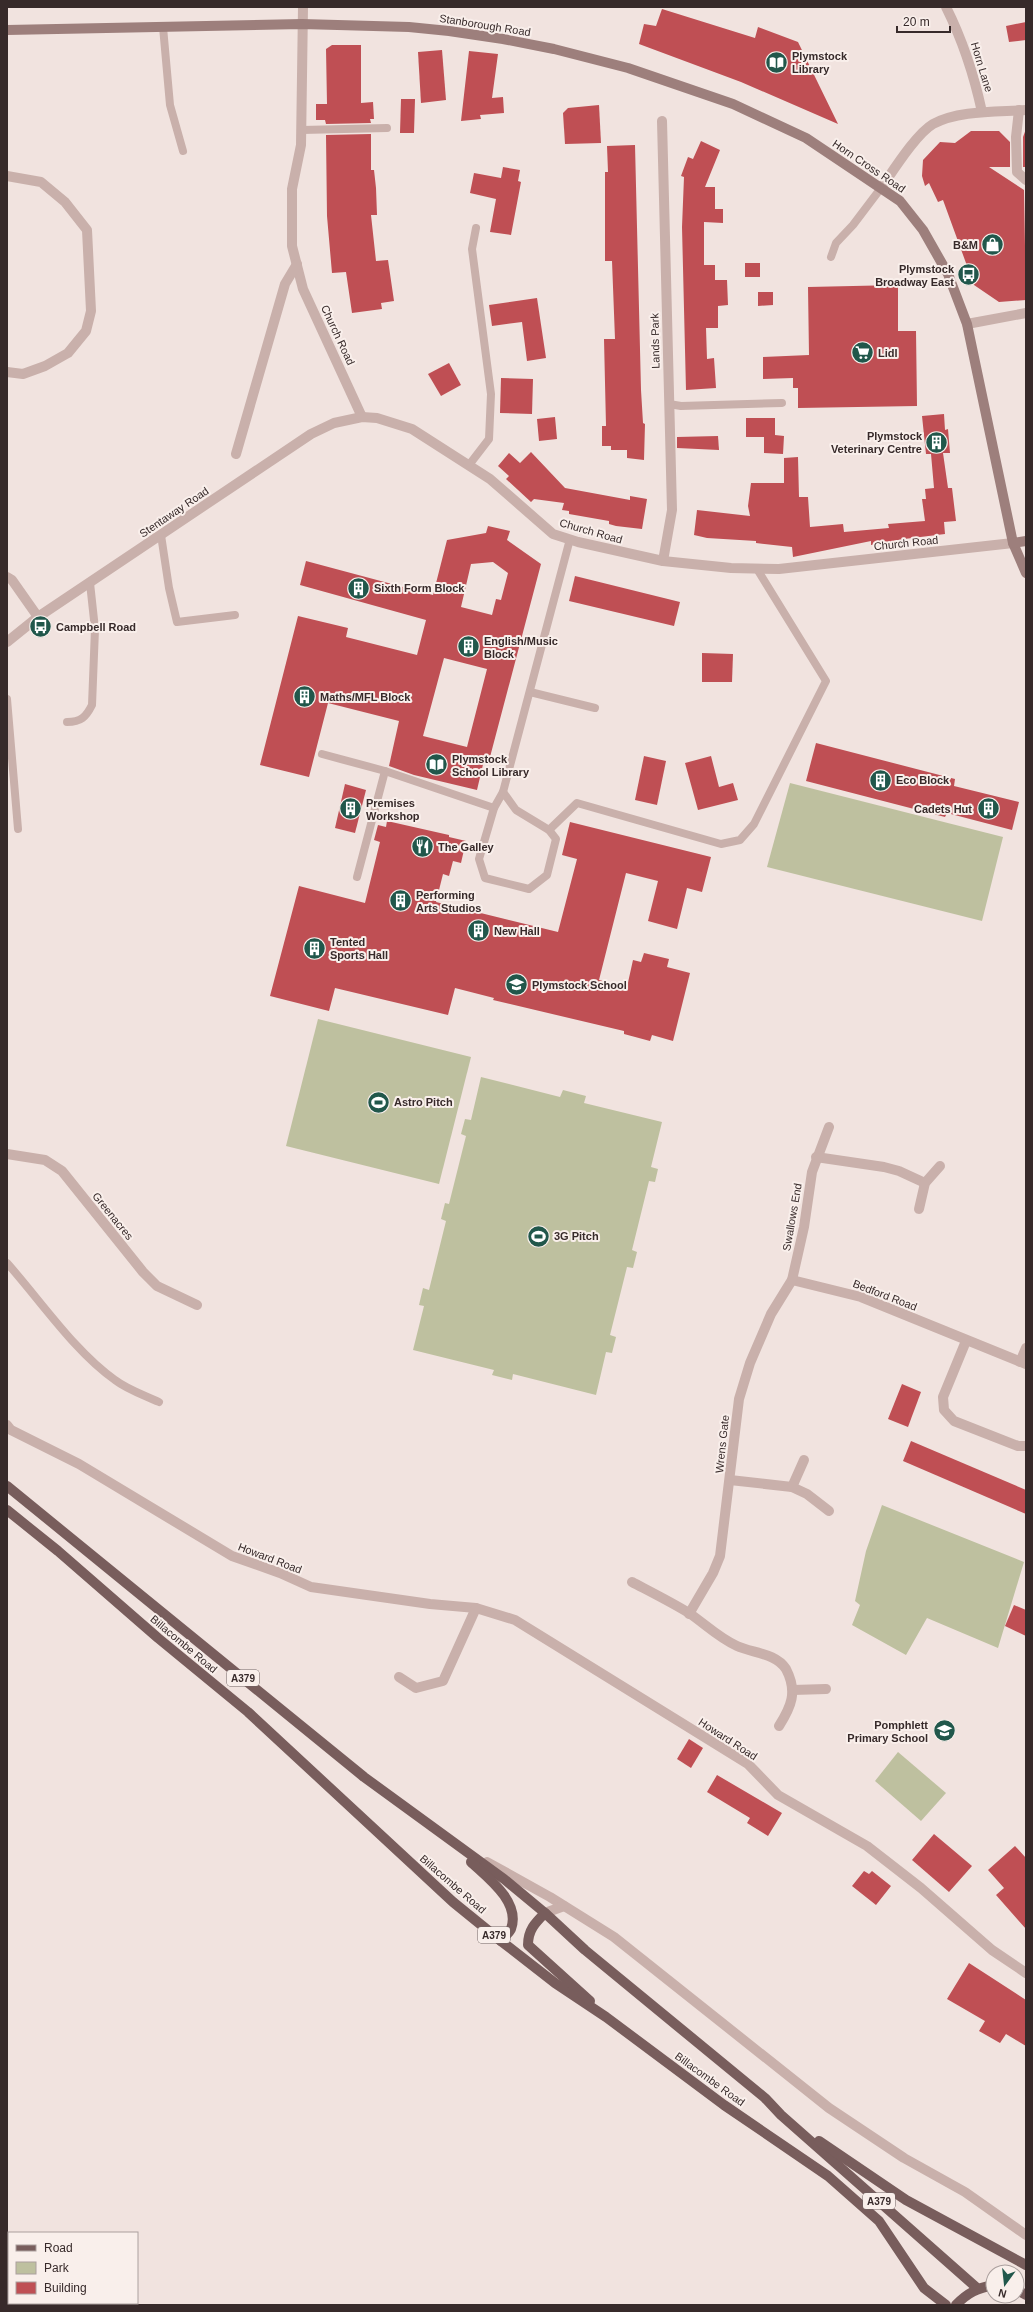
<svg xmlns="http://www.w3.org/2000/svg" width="1033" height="2312" font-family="Arial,sans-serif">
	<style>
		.green { fill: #bec09f }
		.building { fill: #bf4f54; fill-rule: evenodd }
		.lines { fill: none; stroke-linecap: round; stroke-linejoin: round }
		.lane { stroke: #c9b0ab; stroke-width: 8 }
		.street { stroke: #c9b0ab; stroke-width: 10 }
		.secondary { stroke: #9d7f7c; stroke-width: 10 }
		.primary { stroke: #785d5c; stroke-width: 10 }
		.labels { text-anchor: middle; stroke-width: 4; stroke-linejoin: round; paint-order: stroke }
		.shield { fill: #f9efeb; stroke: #716564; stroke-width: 1 }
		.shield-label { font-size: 10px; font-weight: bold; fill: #372a2a }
		.street-label { font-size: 11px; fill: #372a2a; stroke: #f9efeb }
		.poi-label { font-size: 11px; font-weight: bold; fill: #372a2a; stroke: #f9efeb; text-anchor: start }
	</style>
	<rect width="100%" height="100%" fill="#f1e3df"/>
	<g class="green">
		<polygon points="790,783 1003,837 982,921 767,867"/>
		<polygon points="318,1019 471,1057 439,1184 286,1146"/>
		<polygon points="481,1077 560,1097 563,1090 586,1096 584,1103 662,1122 651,1167 658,1169 655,1182 649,1181 632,1250 637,1252 633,1268 627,1267 610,1335 616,1337 612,1353 606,1352 596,1395 513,1374 512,1380 492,1375 494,1370 413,1350 424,1306 419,1305 423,1288 429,1290 446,1221 441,1219 445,1203 449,1204 466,1136 461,1134 465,1119 471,1120"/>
		<polygon points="882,1505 1024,1562 998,1648 927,1618 906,1655 852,1625 860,1605 855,1601 866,1551"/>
		<polygon points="898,1752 946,1793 921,1821 875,1781"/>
		<polygon points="7,2263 9,2264 9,2303 83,2303 87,2305 7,2305"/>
	</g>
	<g class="building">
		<polygon points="662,9 755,38 758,27 798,42 838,124 741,82 639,44 644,24 656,26"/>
		<polygon points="1026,22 1026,40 1009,42 1006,26"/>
		<polygon points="332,45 361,45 361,103 373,102 374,119 370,119 371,123 326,124 325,120 316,120 316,104 327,104 326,49"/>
		<polygon points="442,50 446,100 421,103 418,52"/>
		<polygon points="469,51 498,54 492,98 503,97 504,113 480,115 481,119 461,121"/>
		<polygon points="401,99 415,99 414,133 400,133"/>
		<polygon points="599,105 601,143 565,144 563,113 568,108"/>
		<polygon points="1026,129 1026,167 1023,167 1023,137"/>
		<polygon points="971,131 999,131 1010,142 1010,167 989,167 1024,190 1026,300 999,302 974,285 943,200 938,202 929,183 925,186 922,176 923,160 940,142 955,143"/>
		<polygon points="371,134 371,170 374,170 376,188 377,215 371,215 376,261 388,260 394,301 381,303 382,309 352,313 346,272 332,273 327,216 326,135"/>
		<polygon points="701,141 720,150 705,187 715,187 715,209 723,209 723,223 704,222 704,265 715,265 715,280 727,280 728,305 718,306 718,328 706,328 707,359 714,358 716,388 686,390 682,227 684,177 681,176 688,157 693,159"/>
		<polygon points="635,145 641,390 643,423 645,424 644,460 627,458 627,450 611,450 611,446 602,446 602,426 606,426 604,339 615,339 612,261 605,261 605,172 608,172 607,146"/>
		<polygon points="503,167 520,170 518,181 521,182 511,235 490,232 496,199 470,193 474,173 501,178"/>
		<rect x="745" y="263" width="15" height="14"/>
		<polygon points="898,285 898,331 916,331 917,406 798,408 798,388 793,388 793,378 763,379 763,357 809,355 808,287"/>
		<polygon points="758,292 773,292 773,305 758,306"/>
		<polygon points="537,298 546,358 527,361 522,322 492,326 489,305"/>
		<polygon points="449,363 461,385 441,396 428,374"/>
		<polygon points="501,378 533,379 532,414 500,413"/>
		<polygon points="944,414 945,430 948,429 950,453 943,453 948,488 952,488 956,521 944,522 945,534 904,539 904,542 871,545 871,541 793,557 792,547 756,543 756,541 707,538 694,535 697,510 750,516 748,506 751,483 784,483 784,458 798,457 799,497 808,497 810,527 843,524 844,532 889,528 888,524 925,521 922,499 926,499 925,489 934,488 931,454 926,454 922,416"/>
		<polygon points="555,417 557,439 539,441 537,419"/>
		<polygon points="746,418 775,418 775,435 784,436 783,454 764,453 764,437 746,437"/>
		<polygon points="718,436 719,450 677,448 677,437"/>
		<polygon points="531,452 565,488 630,500 630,496 647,499 642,529 616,526 609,524 609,521 569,514 569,511 562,510 564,503 534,499 531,502 506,479 509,476 498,466 509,453 520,463"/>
		<path d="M488,526L510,531L507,540L541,564L490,757L485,756L477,790L414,775L389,766L399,721L328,703L309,777L260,765L298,616L348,628L346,637L417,655L426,620L300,585L306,561L433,595L447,540L486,533ZM493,562L508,573L501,600L496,599L492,615L461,607L471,564ZM444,658L487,669L467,747L423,736Z"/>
		<polygon points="575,576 680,602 674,626 569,601"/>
		<polygon points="702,653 733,654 732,682 702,682"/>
		<polygon points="816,743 955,779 954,786 1019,802 1012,830 947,813 945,817 806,781"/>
		<polygon points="644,756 666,761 657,805 635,800"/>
		<polygon points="711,756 719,787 733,783 738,800 698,810 685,763"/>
		<polygon points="345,784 366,790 355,833 335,828"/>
		<polygon points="387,821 449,835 449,837 466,841 461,863 453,861 449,876 443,874 436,902 558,932 577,859 562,855 570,822 711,857 702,892 687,888 677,929 648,921 658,881 626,873 599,980 627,987 633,960 641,962 644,953 669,959 667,967 690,973 673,1041 652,1035 650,1041 624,1034 624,1031 493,1000 494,998 455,988 448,1015 335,988 329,1011 270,996 299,886 365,903 380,842 374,840 378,825 386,827"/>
		<polygon points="902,1384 921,1392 908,1427 888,1419"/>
		<polygon points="911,1441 1026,1490 1026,1514 903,1461"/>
		<polygon points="1014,1605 1026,1610 1026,1636 1005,1626"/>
		<polygon points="689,1739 703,1748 691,1768 677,1759"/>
		<polygon points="717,1775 782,1813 768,1836 747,1823 750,1818 707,1792"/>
		<polygon points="934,1834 972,1866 949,1892 912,1860"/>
		<polygon points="1015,1846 1026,1858 1026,1929 996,1895 1004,1888 988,1870"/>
		<polygon points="864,1871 869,1874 872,1871 891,1886 876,1905 852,1886"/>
		<polygon points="969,1963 1026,2000 1026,2046 1006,2034 1000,2043 979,2031 985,2021 947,1999"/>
	</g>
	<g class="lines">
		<g class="lane">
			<polyline points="163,27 170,105 183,151"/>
			<polyline points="302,130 387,128"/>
			<polyline points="831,257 836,243 853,225 881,188"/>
			<polyline points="669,404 681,406 782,403"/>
			<polyline points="469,465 489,439 491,394 472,249 476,228"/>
			<polyline points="161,535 169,588 177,622 235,615"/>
			<polyline points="530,692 595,708"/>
			<polyline points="7,699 18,829"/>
			<path d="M67,722C81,722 86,717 92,705L95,629L90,583"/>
			<polyline points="322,754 385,771 494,808"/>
			<polygon points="503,792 516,810 549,830 556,839 547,875 529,889 485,878 479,859 494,808"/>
			<polyline points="503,792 570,539"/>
			<polyline points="549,830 577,803 721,844 740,840 754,824 826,681 757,569"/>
			<polyline points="357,877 385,771"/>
			<path d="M7,1263C40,1300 75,1352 115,1380C128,1390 144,1395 159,1402"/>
		</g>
		<g class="street">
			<polyline points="303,7 301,145 292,189 292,246 303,289 362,417"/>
			<path d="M946,7C963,41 974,75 982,112"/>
			<polyline points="1019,110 1016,137 1017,172 1026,180"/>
			<polyline points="662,121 672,510 663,561"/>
			<polyline points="7,176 41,182 65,202 87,230 91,311 86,331 68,353 45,366 23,374 7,372"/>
			<path d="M881,188C893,171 916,134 933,124C958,110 998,112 1026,110"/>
			<polyline points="967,324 1026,313"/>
			<polyline points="236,454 285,284 297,264"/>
			<polyline points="7,577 12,580 38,617"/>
			<polyline points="7,642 38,617 311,434 334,423 362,417 377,418 412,429 490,479 553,534 578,542 663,561 731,568 779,569 1013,543"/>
			<polyline points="7,1154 45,1160 62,1171 143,1272 157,1286 197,1305"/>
			<polyline points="816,1157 884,1167 899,1171 925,1183"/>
			<polyline points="919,1209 925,1183 940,1166"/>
			<polyline points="792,1280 861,1297 1026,1364"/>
			<polyline points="966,1341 943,1397 944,1410 954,1421 1018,1446 1026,1446"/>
			<polyline points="1020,1362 1026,1348"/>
			<polyline points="7,1425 11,1430 79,1464 232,1556 280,1573 311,1587 430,1604 476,1608 515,1620 748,1764 778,1795 867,1846 921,1888 992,1950 1026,1973"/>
			<polyline points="730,1480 792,1487 807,1494 829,1511"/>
			<polyline points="792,1487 804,1460"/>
			<path d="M632,1582C651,1592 671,1602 689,1613C705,1624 719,1638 737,1646C752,1653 776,1653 786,1669C798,1692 791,1707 779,1726"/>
			<polyline points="689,1614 713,1573 720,1556 739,1399 750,1363 771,1314 792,1280 804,1227 812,1172 829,1127"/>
			<polyline points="399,1677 416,1688 443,1681 476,1608"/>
			<polyline points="793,1690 826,1689"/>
			<polyline points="487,1862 550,1897 614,1937 829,2108 904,2158 965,2192 1026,2235"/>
			<polyline points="545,1913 564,1906"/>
		</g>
		<g class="secondary">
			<polyline points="7,30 302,24 409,27 449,31 503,39 554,49 628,68 733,104 806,138 900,201 923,230 948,274 967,324 1013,543 1026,573"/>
			<polyline points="1013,543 1026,541"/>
		</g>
		<g class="primary">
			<polyline points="7,1486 364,1777 504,1879 545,1913 585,1950 765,2098 781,2115 977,2288"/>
			<polyline points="7,1510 58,1551 158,1638 248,1712 453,1902 501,1941 555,1983 606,2017 724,2105 828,2176 879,2221 924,2288 946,2305"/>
			<path d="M471,1862C487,1877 521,1902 511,1929C509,1933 504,1937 501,1941"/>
			<path d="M545,1913C535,1923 528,1930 528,1945L590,2001"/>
			<polyline points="819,2141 906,2200 1026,2265"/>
			<polyline points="1017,2290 1026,2295"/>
			<path d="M956,2305C967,2293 978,2288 993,2285"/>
		</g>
	</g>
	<defs>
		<symbol id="library-disc" viewBox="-11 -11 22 22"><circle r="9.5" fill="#21574b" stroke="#f9efeb"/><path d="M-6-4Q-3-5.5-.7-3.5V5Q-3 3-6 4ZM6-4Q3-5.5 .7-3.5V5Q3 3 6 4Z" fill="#fff"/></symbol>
		<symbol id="shop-disc" viewBox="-11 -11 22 22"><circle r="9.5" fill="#21574b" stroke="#f9efeb"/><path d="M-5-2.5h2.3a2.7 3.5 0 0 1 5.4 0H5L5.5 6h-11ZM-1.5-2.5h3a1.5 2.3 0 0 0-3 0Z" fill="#fff"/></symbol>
		<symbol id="bus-disc" viewBox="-11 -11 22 22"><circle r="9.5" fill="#21574b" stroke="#f9efeb"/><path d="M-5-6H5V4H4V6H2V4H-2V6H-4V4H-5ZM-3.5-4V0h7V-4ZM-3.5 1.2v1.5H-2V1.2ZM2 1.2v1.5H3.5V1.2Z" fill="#fff"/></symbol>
		<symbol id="supermarket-disc" viewBox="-11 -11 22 22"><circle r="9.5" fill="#21574b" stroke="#f9efeb"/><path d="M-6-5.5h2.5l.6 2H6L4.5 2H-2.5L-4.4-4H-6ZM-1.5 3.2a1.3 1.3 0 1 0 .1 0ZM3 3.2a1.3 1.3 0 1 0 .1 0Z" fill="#fff"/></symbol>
		<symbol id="building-disc" viewBox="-11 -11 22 22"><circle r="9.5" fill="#21574b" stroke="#f9efeb"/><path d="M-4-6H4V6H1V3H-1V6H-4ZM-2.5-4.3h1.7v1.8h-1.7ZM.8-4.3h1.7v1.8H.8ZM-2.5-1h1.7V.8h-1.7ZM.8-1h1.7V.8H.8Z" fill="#fff"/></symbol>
		<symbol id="restaurant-disc" viewBox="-11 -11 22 22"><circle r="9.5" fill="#21574b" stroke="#f9efeb"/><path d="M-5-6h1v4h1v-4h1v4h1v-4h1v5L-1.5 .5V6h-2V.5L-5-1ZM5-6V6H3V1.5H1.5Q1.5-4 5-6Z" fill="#fff"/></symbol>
		<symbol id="school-disc" viewBox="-11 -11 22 22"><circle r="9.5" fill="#21574b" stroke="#f9efeb"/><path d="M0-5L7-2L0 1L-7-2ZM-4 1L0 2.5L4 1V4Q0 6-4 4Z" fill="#fff"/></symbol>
		<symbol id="stadium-disc" viewBox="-11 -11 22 22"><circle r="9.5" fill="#21574b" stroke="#f9efeb"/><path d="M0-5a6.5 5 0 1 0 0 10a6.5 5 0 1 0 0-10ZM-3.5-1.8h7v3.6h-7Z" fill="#fff"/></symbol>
	</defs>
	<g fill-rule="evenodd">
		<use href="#library-disc" x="764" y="50" width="25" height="25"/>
		<use href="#shop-disc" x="980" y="232" width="25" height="25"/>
		<use href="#bus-disc" x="956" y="262" width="25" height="25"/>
		<use href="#supermarket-disc" x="850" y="340" width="25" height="25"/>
		<use href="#building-disc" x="924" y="430" width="25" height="25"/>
		<use href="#building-disc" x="346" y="576" width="25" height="25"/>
		<use href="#bus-disc" x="28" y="614" width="25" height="25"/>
		<use href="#building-disc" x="456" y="634" width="25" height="25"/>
		<use href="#building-disc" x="292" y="684" width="25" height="25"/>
		<use href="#library-disc" x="424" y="752" width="25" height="25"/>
		<use href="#building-disc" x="868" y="768" width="25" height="25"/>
		<use href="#building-disc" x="338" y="796" width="25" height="25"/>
		<use href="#building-disc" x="976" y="796" width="25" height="25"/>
		<use href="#restaurant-disc" x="410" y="834" width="25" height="25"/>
		<use href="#building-disc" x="388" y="888" width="25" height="25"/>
		<use href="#building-disc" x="466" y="918" width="25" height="25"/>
		<use href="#building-disc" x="302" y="936" width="25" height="25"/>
		<use href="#school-disc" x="504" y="972" width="25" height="25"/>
		<use href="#stadium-disc" x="366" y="1090" width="25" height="25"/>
		<use href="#stadium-disc" x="526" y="1224" width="25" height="25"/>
		<use href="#school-disc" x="932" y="1718" width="25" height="25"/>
	</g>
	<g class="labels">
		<g class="shield">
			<rect x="227" y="1670" width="32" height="16" rx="3"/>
			<rect x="478" y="1927" width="32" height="16" rx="3"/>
			<rect x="863" y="2193" width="32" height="16" rx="3"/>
		</g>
		<g class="shield-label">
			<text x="243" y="1682">A379</text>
			<text x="494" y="1939">A379</text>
			<text x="879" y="2205">A379</text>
		</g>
		<g class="street-label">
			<text transform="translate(485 25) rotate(9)" y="4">Stanborough Road</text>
			<text transform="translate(982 67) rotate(73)" y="4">Horn Lane</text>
			<text transform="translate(869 166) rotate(34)" y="4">Horn Cross Road</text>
			<text transform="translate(338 335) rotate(65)" y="4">Church Road</text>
			<text transform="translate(655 341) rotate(-91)" y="4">Lands Park</text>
			<text transform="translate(174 512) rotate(-34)" y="4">Stentaway Road</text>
			<text transform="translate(591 531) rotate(16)" y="4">Church Road</text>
			<text transform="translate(906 543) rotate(-6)" y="4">Church Road</text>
			<text transform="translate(113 1216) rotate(51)" y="4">Greenacres</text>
			<text transform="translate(792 1217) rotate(-80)" y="4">Swallows End</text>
			<text transform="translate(885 1295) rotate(21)" y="4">Bedford Road</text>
			<text transform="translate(722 1444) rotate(-84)" y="4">Wrens Gate</text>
			<text transform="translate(270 1558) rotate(21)" y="4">Howard Road</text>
			<text transform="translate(184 1644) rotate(40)" y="4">Billacombe Road</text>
			<text transform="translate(728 1739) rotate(33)" y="4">Howard Road</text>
			<text transform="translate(453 1884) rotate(41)" y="4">Billacombe Road</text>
			<text transform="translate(710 2079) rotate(36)" y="4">Billacombe Road</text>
		</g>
		<g class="poi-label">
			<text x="792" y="60">Plymstock<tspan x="792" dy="13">Library</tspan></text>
			<text x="978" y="249" text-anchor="end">B&amp;M</text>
			<text x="954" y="273" text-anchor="end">Plymstock<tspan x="954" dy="13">Broadway East</tspan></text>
			<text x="878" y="357">Lidl</text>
			<text x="922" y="440" text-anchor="end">Plymstock<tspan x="922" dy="13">Veterinary Centre</tspan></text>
			<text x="374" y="592">Sixth Form Block</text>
			<text x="56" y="631">Campbell Road</text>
			<text x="484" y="645">English/Music<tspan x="484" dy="13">Block</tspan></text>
			<text x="320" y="701">Maths/MFL Block</text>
			<text x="452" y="763">Plymstock<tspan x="452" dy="13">School Library</tspan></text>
			<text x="896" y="784">Eco Block</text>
			<text x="366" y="807">Premises<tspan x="366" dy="13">Workshop</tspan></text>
			<text x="972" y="813" text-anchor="end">Cadets Hut</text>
			<text x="438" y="851">The Galley</text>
			<text x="416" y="899">Performing<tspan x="416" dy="13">Arts Studios</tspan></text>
			<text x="494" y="935">New Hall</text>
			<text x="330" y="946">Tented<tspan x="330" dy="13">Sports Hall</tspan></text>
			<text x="532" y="989">Plymstock School</text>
			<text x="394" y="1106">Astro Pitch</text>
			<text x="554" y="1240">3G Pitch</text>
			<text x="928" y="1729" text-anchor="end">Pomphlett<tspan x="928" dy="13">Primary School</tspan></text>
		</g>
	</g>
	<rect width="1033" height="2312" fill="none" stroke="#372a2a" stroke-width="16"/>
	<rect x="8" y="2232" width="130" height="72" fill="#f9efeb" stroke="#aba09e"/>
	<rect x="16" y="2245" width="20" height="6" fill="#785d5c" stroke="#aba09e"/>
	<text x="44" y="2252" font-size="12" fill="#372a2a">Road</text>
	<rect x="16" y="2262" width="20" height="12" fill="#bec09f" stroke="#aba09e"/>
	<text x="44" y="2272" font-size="12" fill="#372a2a">Park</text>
	<rect x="16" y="2282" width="20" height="12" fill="#bf4f54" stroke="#aba09e"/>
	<text x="44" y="2292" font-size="12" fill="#372a2a">Building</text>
	<g transform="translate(1005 2284) rotate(195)"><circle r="19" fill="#f9efeb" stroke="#aba09e"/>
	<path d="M0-3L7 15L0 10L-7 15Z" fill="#21574b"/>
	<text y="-6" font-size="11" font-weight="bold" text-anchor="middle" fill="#372a2a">N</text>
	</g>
	<path d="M897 26v6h53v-6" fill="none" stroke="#372a2a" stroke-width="2"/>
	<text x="903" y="26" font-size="12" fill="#372a2a" stroke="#f9efeb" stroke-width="3" paint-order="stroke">20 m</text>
</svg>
